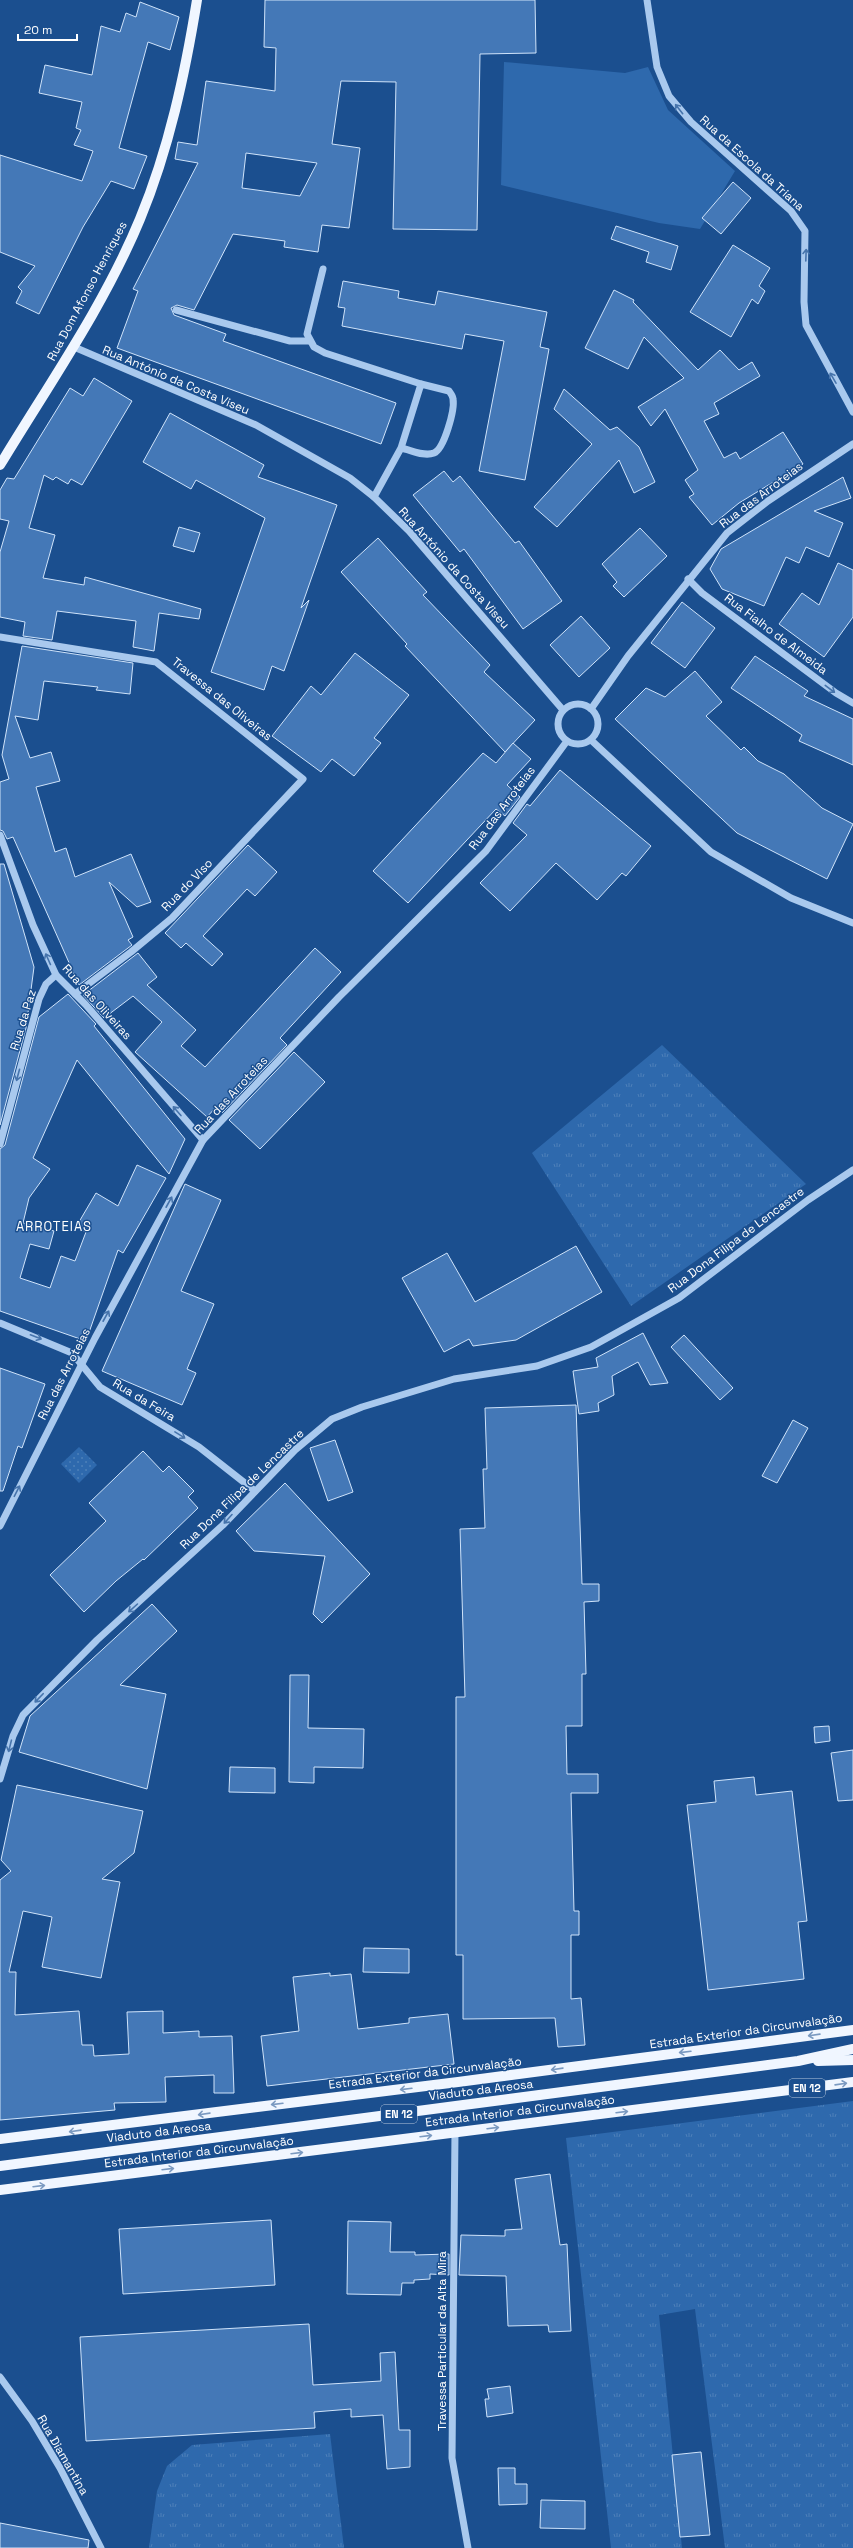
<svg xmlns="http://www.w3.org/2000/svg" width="853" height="2548" font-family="'Space Grotesk',sans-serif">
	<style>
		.grass { fill: url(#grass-tufts) }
		.park { fill: url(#park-dots) }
		.garden { fill: #2e69ad }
		.building { fill: #4478b7; stroke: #cfe3fa; fill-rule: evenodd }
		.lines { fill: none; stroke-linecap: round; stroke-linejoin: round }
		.minor { stroke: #a9c9ee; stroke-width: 7 }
		.major { stroke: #f0f6ff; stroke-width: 10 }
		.oneway { stroke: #4674ac }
		.oneway2 { stroke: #7b9ac1 }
		.labels { text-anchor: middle; stroke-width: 3; stroke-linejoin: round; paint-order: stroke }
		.shield { fill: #1b4f8f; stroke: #bbcadd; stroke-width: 1 }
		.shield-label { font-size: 11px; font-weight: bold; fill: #fff }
		.street-label { font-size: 12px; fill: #fff; stroke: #1b4f8f }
		.neighbourhood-label { font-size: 13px; letter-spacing: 1px; fill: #fff; stroke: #1b4f8f }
	</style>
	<defs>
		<pattern id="grass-tufts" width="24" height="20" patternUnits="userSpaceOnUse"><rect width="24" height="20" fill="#2e69ad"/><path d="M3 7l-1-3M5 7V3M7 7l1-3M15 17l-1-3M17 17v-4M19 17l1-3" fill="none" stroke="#4d80b9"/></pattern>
		<pattern id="park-dots" width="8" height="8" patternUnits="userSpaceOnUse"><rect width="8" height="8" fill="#2e69ad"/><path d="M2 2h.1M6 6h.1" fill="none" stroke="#4d80b9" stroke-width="1.8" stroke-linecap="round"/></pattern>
	</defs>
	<rect width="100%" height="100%" fill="#1b4f8f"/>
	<g class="grass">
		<polygon points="662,1045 806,1184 631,1306 532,1153"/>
		<polygon points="853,2101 853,2548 725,2548 695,2309 659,2315 682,2548 611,2548 566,2138"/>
		<polygon points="330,2434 344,2548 149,2548 157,2491 167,2466 192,2445"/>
	</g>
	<polygon class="park" points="79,1447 97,1465 79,1483 61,1464"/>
	<polygon class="garden" points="504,62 625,73 648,67 668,110 735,171 700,229 659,223 501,185"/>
	<g class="building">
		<path d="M265,0H535L536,53L480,54L477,230L393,229L396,82L341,81L332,144L360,148L349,228L322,225L318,252L284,247L285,241L233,234L194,310L177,305L171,308L174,315L226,334L223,341L396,403L381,444L117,348L138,291L133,289L198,163L175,159L178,142L197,145L206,81L275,91L276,48L264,47ZM246,153L317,163L300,196L242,188Z"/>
		<polygon points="140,2 179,17 170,50 148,42 119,148 147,156 134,189 111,181 83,227 39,314 16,303 22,291 18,287 35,266 0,252 0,155 82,181 93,151 74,145 81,130 76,128 82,102 39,93 45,65 92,75 101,26 120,32 126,13 136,17"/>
		<polygon points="733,182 751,198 721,234 702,218"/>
		<polygon points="616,226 678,246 671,270 646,262 649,252 611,239"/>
		<polygon points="733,245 770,268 759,286 765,291 758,304 752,299 731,337 690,312"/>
		<polygon points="343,281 399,291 398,298 435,305 438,291 547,312 540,347 549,349 525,480 479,471 504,341 465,334 462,349 342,326 345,308 338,307"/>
		<polygon points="614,290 634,300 633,302 698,370 720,350 739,370 752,362 760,376 714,403 719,414 704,421 724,458 736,452 740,459 783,432 803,464 739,503 712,525 689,497 694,494 685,480 698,470 665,409 651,426 638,407 684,378 644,337 628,369 585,348"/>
		<polygon points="94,378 132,401 82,485 71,479 68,484 56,477 53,480 44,475 29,528 55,535 43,578 84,585 85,577 201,609 199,619 159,613 154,651 133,647 136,621 57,611 52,640 23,636 25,622 0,617 0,552 9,521 0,519 0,490 7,478 14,479 70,388 83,396"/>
		<polygon points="564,389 610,430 617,427 639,447 655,482 634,493 619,460 557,527 534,507 592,444 554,409"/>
		<polygon points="170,413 264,465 258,477 337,505 301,608 309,600 284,671 272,666 264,690 211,672 265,518 196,480 191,489 143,462"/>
		<polygon points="444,471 453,482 460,476 515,543 519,541 562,601 523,629 464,549 460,552 413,495"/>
		<polygon points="843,477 851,498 814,511 843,523 829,557 806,547 799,563 786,557 764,606 722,589 710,569 721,549"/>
		<polygon points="179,527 200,533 194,552 173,546"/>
		<polygon points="640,528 667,556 624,597 613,586 617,582 602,564"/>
		<polygon points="378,538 427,592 423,595 490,665 484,672 535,720 505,752 405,646 407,644 341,572"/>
		<polygon points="838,563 853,570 853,617 824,657 779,624 802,593 819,605"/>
		<polygon points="682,602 715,628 685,668 651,643"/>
		<polygon points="581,616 610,648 579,677 550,645"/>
		<polygon points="22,646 133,663 130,694 96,690 98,687 44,681 38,720 15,716 30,758 51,752 60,781 36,787 55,852 66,848 75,877 131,854 151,902 137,907 109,882 133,937 128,940 132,945 79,985 13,837 7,839 3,831 0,830 0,782 9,779 2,755"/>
		<polygon points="355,653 409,695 374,738 381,743 354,776 332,759 321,772 272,736 311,686 321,695"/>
		<polygon points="755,656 808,691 804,696 853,719 853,765 799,741 802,735 731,688"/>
		<polygon points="695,671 722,702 706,716 741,750 744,747 758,761 784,774 822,808 853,824 827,879 737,833 615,719 646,688 665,697"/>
		<polygon points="513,743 531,759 507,785 520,797 505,816 496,809 408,903 373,871 483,753 496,763"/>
		<polygon points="560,770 651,846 626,876 622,873 597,900 556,863 510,911 480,883 527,835 513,823 527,804 530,806"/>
		<polygon points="248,845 277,872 255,896 247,889 203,936 223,954 212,966 186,943 181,948 165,933"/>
		<polygon points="0,864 4,864 34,967 26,1028 0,1125"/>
		<polygon points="315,948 341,972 280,1038 287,1045 222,1113 216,1107 207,1117 135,1052 162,1022 133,996 104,1018 83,995 138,953 157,977 147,985 196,1030 181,1046 205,1067"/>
		<polygon points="68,994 96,1024 94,1026 185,1139 169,1174 77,1060 33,1158 50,1169 29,1198 23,1223 54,1231 49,1249 30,1244 20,1278 50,1288 61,1256 75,1261 86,1232 76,1227 96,1193 118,1206 137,1165 166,1178 123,1253 118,1250 86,1341 0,1311 0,1149 5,1145 39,1017"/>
		<polygon points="294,1052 325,1082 260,1149 229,1120"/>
		<polygon points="185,1184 221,1200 181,1291 214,1304 187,1369 196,1373 182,1405 102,1371"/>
		<polygon points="576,1246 602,1292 516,1340 473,1346 469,1339 444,1352 402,1278 447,1253 475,1302"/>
		<polygon points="643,1333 668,1383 650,1385 638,1362 612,1376 614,1395 598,1403 599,1411 579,1414 573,1371 598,1367 596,1358"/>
		<polygon points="684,1335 733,1388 720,1400 671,1347"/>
		<polygon points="0,1368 45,1384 22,1448 18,1446 3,1491 0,1491"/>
		<polygon points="576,1405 582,1584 599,1584 599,1601 584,1602 586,1674 582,1674 582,1726 566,1726 567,1774 598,1774 598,1793 571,1793 574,1911 579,1911 579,1935 571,1935 571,1999 581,1998 585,2045 558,2047 555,2018 463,2019 463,1955 456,1955 456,1697 465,1697 460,1529 485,1528 483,1469 487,1469 485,1408"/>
		<polygon points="793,1420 808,1428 777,1483 762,1476"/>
		<polygon points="335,1440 353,1492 328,1501 310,1448"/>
		<polygon points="143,1451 163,1472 169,1466 194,1491 188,1497 198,1508 144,1560 143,1559 116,1581 84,1612 50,1575 106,1521 89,1503"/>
		<polygon points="285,1483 370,1574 322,1623 313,1614 325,1556 254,1551 236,1531"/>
		<polygon points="152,1604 177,1631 120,1685 166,1694 147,1789 19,1752 30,1716"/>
		<polygon points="290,1675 309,1675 308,1728 364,1729 363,1768 314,1767 314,1783 289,1782"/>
		<polygon points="829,1726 830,1741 815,1743 814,1727"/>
		<polygon points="853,1750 853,1800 838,1801 831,1753"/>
		<polygon points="230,1767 275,1768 275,1793 229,1792"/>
		<polygon points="754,1777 756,1795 792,1791 807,1921 798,1922 804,1979 708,1990 687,1805 716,1802 714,1781"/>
		<polygon points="17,1785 143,1811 134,1853 102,1879 120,1882 101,1978 42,1967 52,1917 23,1911 9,1972 16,1972 15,2015 79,2011 82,2045 93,2045 94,2056 129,2054 127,2012 163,2011 163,2033 199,2031 199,2037 232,2036 234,2093 214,2093 214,2075 165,2077 166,2102 114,2103 115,2110 0,2120 0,1880 11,1871 1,1860"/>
		<polygon points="364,1948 409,1949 409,1973 363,1972"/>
		<polygon points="330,1973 330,1976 351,1974 358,2029 409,2023 409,2018 448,2014 454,2064 267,2086 261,2036 299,2031 293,1977"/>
		<polygon points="550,2174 560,2245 567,2244 571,2331 549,2332 548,2325 508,2326 506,2276 459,2275 461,2235 505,2236 505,2230 522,2229 515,2179"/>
		<polygon points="271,2220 275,2285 123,2294 119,2229"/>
		<polygon points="348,2221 391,2222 390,2252 415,2252 415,2255 449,2254 449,2275 430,2274 430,2279 414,2280 414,2283 402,2283 401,2295 347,2294"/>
		<polygon points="309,2324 313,2385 381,2381 380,2353 395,2352 399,2430 410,2430 410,2467 387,2469 383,2415 351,2417 351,2409 314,2412 315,2428 86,2441 80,2337"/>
		<polygon points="510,2386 513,2413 487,2417 485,2399 489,2399 487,2389"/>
		<polygon points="701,2452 710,2535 680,2537 672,2455"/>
		<polygon points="498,2468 515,2468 515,2484 527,2484 527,2504 499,2505"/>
		<polygon points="541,2500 585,2501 585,2529 540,2528"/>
		<polygon points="0,2523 89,2540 88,2548 0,2548"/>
	</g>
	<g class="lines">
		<g class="minor">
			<polyline points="647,0 657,67 669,96 691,122 791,211 805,231 804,302 806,325 853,412"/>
			<polyline points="323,269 307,334 314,347 325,353 421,384"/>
			<polyline points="176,310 290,341 309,341"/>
			<polyline points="74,347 256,425 350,478 374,497 409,531 563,710"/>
			<path d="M374,497L401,448L421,384L449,391C451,394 453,396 453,399C455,410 444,449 434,453C424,457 411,450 401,448"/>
			<polyline points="688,579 702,593 836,693 853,703"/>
			<polyline points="0,637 156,662 303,779 172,918 131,952 75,994"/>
			<circle cx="578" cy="724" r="20"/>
			<polyline points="591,709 628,656 727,533 768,501 853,444"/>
			<polyline points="591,740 711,852 791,898 853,923"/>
			<polyline points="0,835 33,925 56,975 86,1005 203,1140"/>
			<polyline points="0,1144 39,999 46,984 56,975"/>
			<polyline points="0,1323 72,1353 100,1387 199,1447 255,1491"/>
			<polyline points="0,1526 95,1338 203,1140 339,997 486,851 567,741"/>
			<polyline points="0,1779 13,1736 23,1715 97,1640 223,1525 295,1450 332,1419 362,1407 454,1379 537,1366 591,1347 679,1298 808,1200 853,1170"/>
			<polyline points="455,2132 452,2458 468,2548"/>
			<polyline points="0,2377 32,2421 60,2468 101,2548"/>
		</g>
		<g class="major">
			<path d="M0,465C49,384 104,306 140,219C169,149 185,74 197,0"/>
			<polyline points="818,2061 853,2060"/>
			<polyline points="0,2139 458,2082 853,2030"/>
			<polyline points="0,2166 798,2061 853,2049"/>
			<polyline points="0,2190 853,2082"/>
		</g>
	</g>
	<defs><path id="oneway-shaft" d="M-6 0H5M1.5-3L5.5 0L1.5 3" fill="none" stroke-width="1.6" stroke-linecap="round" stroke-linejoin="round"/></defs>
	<g class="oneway">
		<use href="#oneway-shaft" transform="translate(679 109) rotate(-128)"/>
		<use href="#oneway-shaft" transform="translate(806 255) rotate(-88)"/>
		<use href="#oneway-shaft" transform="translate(833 378) rotate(-120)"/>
		<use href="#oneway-shaft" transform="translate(830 689) rotate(37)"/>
		<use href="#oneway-shaft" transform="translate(48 959) rotate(-114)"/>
		<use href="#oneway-shaft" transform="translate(18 1075) rotate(105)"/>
		<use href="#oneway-shaft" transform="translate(177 1111) rotate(-131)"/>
		<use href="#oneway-shaft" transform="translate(169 1202) rotate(-61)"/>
		<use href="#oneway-shaft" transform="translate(106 1316) rotate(-61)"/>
		<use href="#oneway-shaft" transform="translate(36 1337) rotate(21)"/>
		<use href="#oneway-shaft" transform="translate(180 1435) rotate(32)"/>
		<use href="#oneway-shaft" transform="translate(17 1491) rotate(-63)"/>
		<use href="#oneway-shaft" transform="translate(228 1519) rotate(132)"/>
		<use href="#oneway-shaft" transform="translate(133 1608) rotate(138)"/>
		<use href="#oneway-shaft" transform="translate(39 1698) rotate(134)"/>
		<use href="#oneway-shaft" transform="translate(10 1746) rotate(104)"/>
	</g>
	<g class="oneway2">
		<use href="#oneway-shaft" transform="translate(814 2035) rotate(172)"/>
		<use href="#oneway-shaft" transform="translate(685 2052) rotate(173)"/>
		<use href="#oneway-shaft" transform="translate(557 2069) rotate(172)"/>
		<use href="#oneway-shaft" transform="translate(841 2084) rotate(-8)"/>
		<use href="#oneway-shaft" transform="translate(406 2089) rotate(173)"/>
		<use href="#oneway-shaft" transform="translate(277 2104) rotate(173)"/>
		<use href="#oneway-shaft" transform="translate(622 2112) rotate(-7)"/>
		<use href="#oneway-shaft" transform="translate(204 2114) rotate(172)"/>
		<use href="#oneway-shaft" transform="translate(493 2128) rotate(-7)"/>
		<use href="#oneway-shaft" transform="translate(75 2131) rotate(172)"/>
		<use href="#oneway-shaft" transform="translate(426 2136) rotate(-7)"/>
		<use href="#oneway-shaft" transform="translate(297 2153) rotate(-7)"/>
		<use href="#oneway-shaft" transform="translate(168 2169) rotate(-7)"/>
		<use href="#oneway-shaft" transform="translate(39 2186) rotate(-7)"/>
	</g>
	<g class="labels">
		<g class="shield">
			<rect x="789" y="2079" width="36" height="18" rx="3"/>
			<rect x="381" y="2105" width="36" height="18" rx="3"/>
		</g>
		<g class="shield-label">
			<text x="807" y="2092">EN 12</text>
			<text x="399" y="2118">EN 12</text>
		</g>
		<g class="street-label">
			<text transform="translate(752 163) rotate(42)" y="4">Rua da Escola da Triana</text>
			<text transform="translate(87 291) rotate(-62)" y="4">Rua Dom Afonso Henriques</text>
			<text transform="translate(176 380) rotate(23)" y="4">Rua António da Costa Viseu</text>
			<text transform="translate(761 495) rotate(-37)" y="4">Rua das Arroteias</text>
			<text transform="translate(454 568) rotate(48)" y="4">Rua António da Costa Viseu</text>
			<text transform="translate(776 634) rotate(37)" y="4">Rua Fialho de Almeida</text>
			<text transform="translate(222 699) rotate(39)" y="4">Travessa das Oliveiras</text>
			<text transform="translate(502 808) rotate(-53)" y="4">Rua das Arroteias</text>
			<text transform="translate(187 885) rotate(-46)" y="4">Rua do Viso</text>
			<text transform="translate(97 1002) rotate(48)" y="4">Rua das Oliveiras</text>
			<text transform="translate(23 1020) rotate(-73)" y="4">Rua da Paz</text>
			<text transform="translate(231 1095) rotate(-47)" y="4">Rua das Arroteias</text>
			<text transform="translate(736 1240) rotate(-37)" y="4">Rua Dona Filipa de Lencastre</text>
			<text transform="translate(64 1374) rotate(-63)" y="4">Rua das Arroteias</text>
			<text transform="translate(144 1400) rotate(31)" y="4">Rua da Feira</text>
			<text transform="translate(242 1489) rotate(-44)" y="4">Rua Dona Filipa de Lencastre</text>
			<text transform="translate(746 2031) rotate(-8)" y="4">Estrada Exterior da Circunvalação</text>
			<text transform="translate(425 2073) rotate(-7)" y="4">Estrada Exterior da Circunvalação</text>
			<text transform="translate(481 2090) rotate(-7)" y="4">Viaduto da Areosa</text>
			<text transform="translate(520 2111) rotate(-7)" y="4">Estrada Interior da Circunvalação</text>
			<text transform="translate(159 2132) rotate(-7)" y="4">Viaduto da Areosa</text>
			<text transform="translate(199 2152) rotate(-7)" y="4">Estrada Interior da Circunvalação</text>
			<text transform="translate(442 2341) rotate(-90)" y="4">Travessa Particular da Alta Mira</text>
			<text transform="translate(63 2455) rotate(60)" y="4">Rua Diamantina</text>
		</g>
		<g class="neighbourhood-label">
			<text x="54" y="1231">ARROTEIAS</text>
		</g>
	</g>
	<path d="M18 34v6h59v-6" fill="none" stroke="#ffffff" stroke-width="2"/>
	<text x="24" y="34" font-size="12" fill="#ffffff" stroke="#1b4f8f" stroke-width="3" paint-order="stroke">20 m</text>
</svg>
